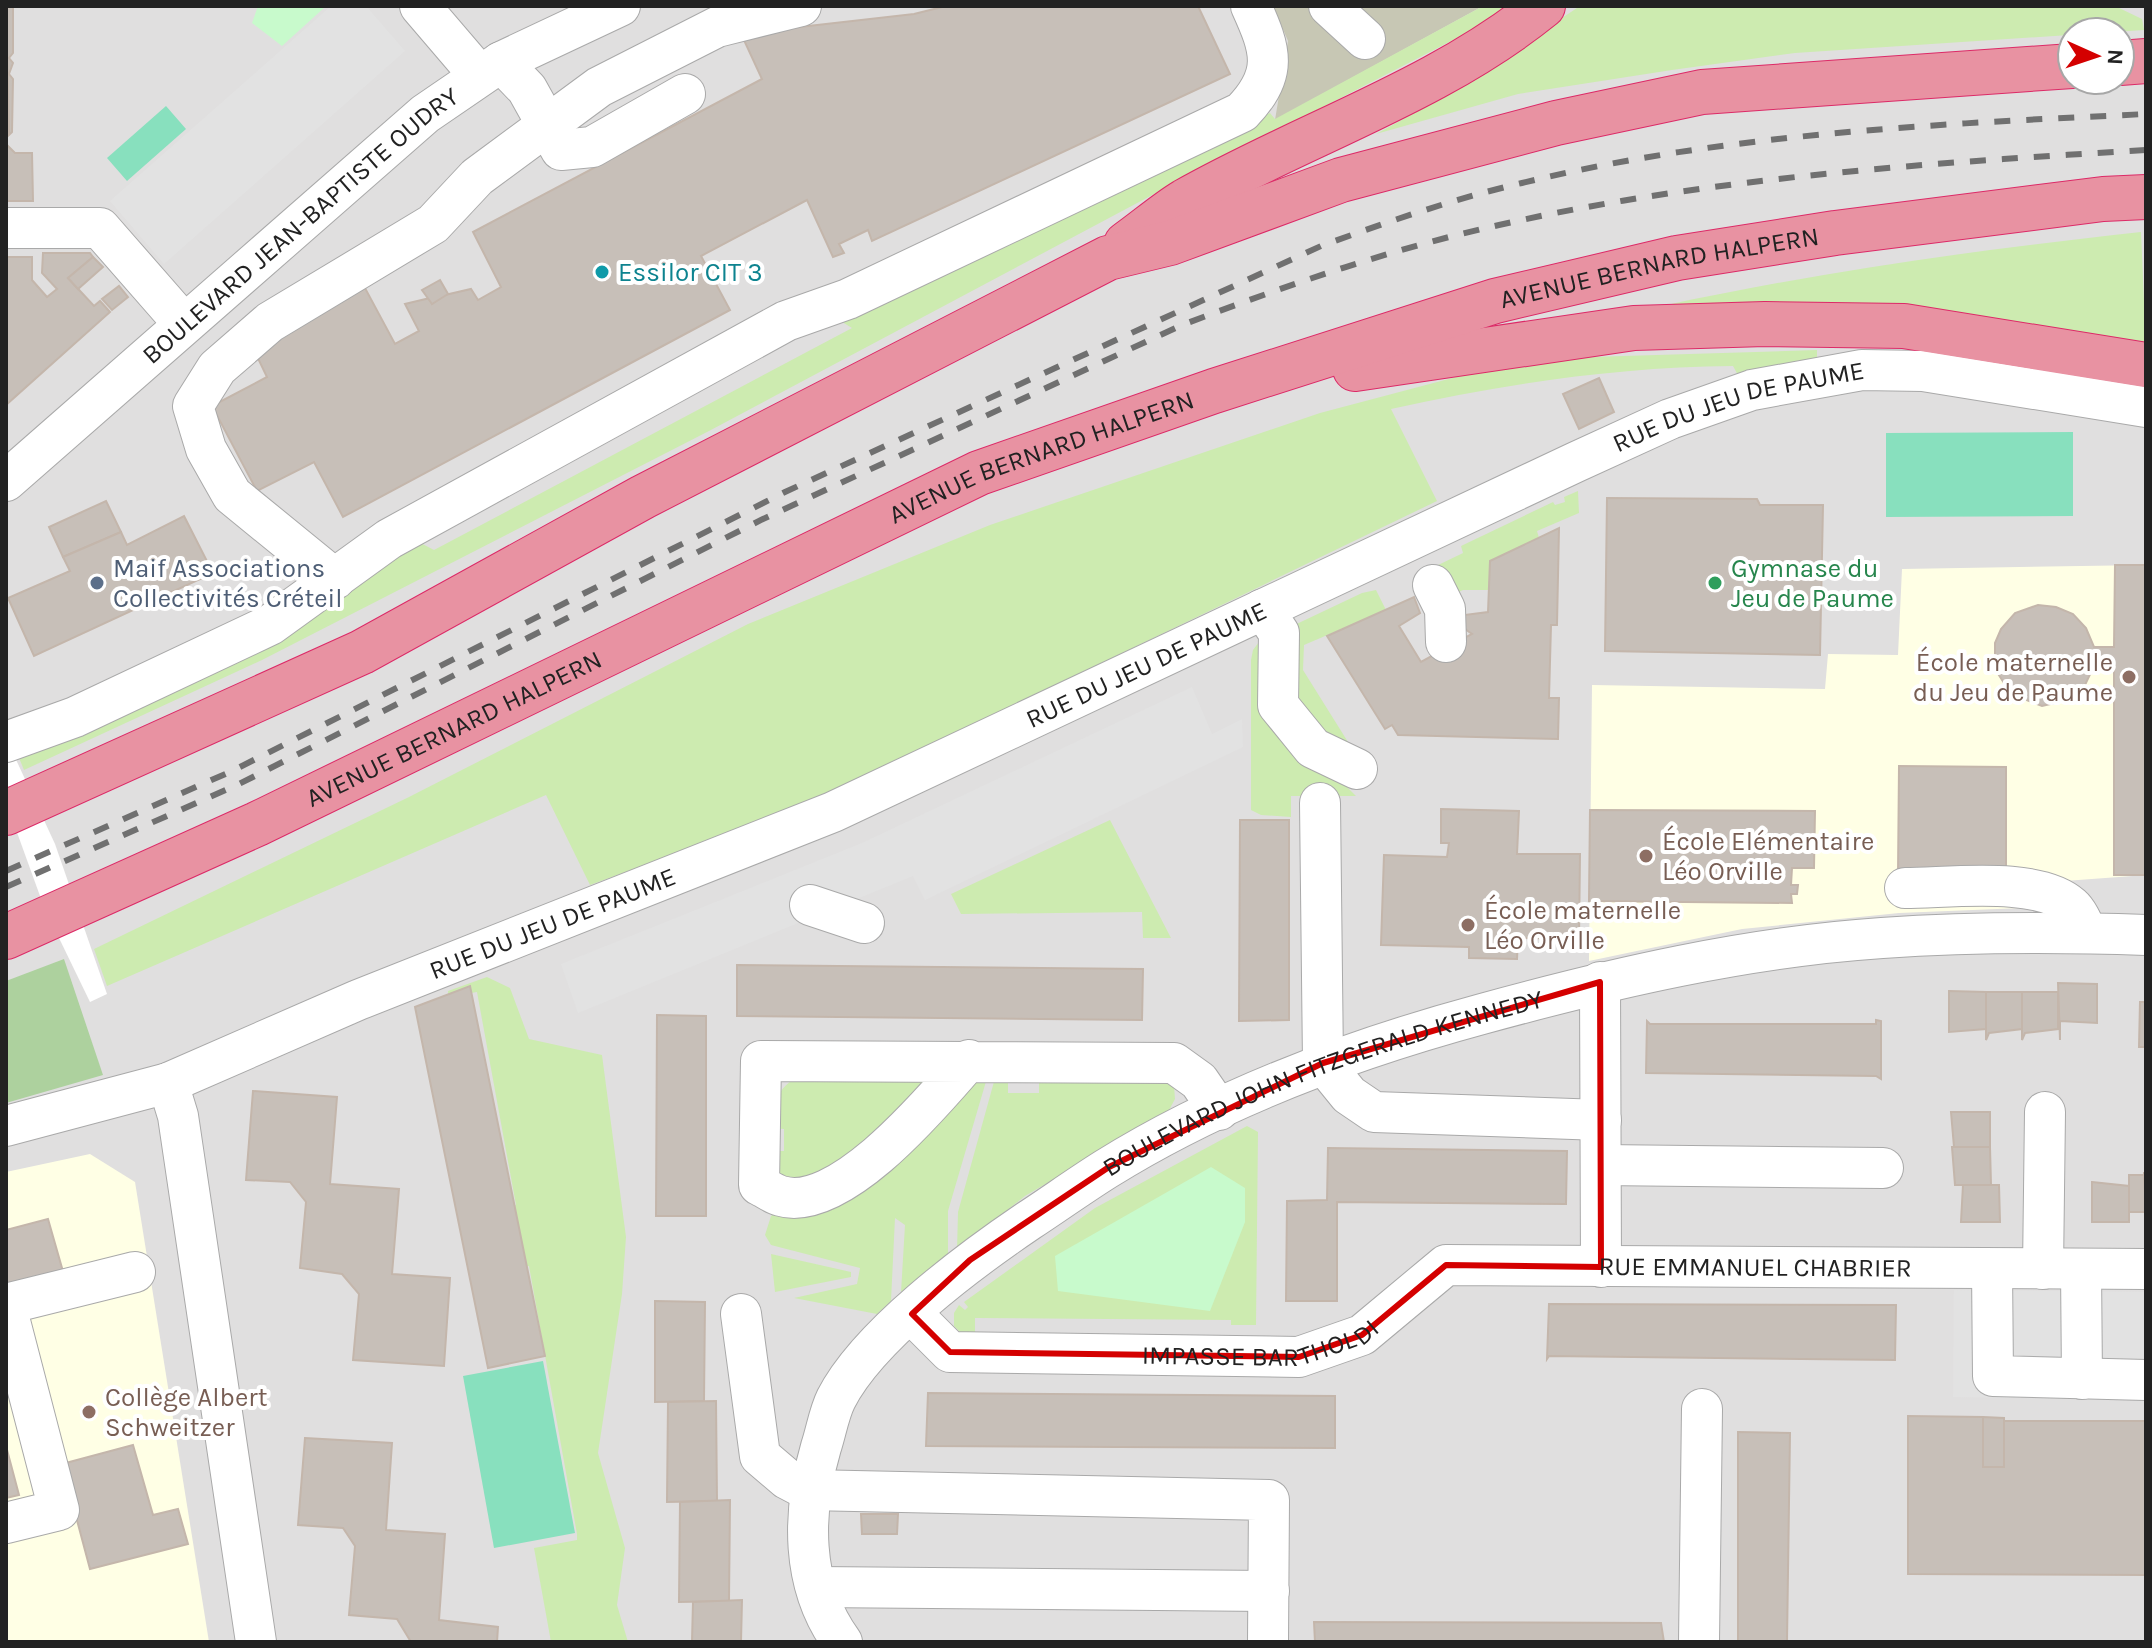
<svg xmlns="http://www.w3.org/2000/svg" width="2152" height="1648" font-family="Karla,sans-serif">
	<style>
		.residential { fill: #e0dfdf; fill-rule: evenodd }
		.education { fill: #ffffe5 }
		.construction { fill: #c7c7b4 }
		.grass { fill: #cdebb0 }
		.forest { fill: #add19e }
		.park { fill: #c8facc }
		.pitch { fill: #88e0be }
		.parking { fill: #e2e2e2 }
		.pier { fill: #fff }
		.building { fill: #c7bfb8; stroke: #c4b6ab; stroke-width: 2 }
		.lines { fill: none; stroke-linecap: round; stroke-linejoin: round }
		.minor-casing { stroke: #a9a9a9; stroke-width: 42 }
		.highway-casing { stroke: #dc2a67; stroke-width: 46 }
		.minor { stroke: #fff; stroke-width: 40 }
		.highway { stroke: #e892a2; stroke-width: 44 }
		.rail { stroke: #707070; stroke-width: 6; stroke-dasharray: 16 16; stroke-linecap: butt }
		.marked { fill: none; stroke: #d40000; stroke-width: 6; stroke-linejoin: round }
		.culture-dot { fill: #0f9aa8; stroke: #fff; stroke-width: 3 }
		.service-dot { fill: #5c6f8a; stroke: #fff; stroke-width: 3 }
		.leisure-dot { fill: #2e9e5b; stroke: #fff; stroke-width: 3 }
		.education-dot { fill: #8d6e63; stroke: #fff; stroke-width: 3 }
		.labels { text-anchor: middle; stroke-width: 8; stroke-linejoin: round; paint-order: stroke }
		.street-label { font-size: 26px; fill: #222; stroke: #fff }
		.culture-label { font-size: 26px; fill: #0d838f; stroke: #fff; text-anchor: start }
		.service-label { font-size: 26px; fill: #4e5e75; stroke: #fff; text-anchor: start }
		.leisure-label { font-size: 26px; fill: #27864d; stroke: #fff; text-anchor: start }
		.education-label { font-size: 26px; fill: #785e54; stroke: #fff; text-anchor: start }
	</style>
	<rect width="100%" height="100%" fill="#f2efe9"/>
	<path class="residential" d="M6,6H2146V1642H6ZM2072,32H2120V80H2072Z"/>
	<g class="education">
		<polygon points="2146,565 2146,875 2051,882 2047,907 1899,913 1742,929 1589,961 1592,685 1825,689 1828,654 1898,655 1902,569"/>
		<polygon points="90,1154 135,1182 209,1642 6,1642 6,1172"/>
	</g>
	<polygon class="construction" points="1273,6 1483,6 1275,120 1288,41"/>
	<g class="grass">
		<polygon points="1483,6 1509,6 1459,37 1156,193 709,431 262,660 24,770 15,748 409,537 434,550 852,328 829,314 857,316 1016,242 1012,233 1270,113 1275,119"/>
		<polygon points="1580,6 2115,6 2142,19 2144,30 1795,53 1672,70 1518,94 1376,134 1440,99"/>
		<path d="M2141,232L2146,347L1662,306C1824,271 1977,250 2141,232Z"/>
		<path d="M1817,350V360L1739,377L1733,366C1615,367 1506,384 1391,409L1437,501L803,807L590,885L546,795L107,986L94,949L409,797L748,624L990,525L1320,413L1475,372L1591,357Z"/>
		<polygon points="1578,491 1579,513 1537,531 1539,538 1489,590 1463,590 1449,596 1434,567 1463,553 1461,546 1553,502 1555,505 1565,502 1564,497"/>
		<polygon points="1376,590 1386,610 1304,645 1303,670 1353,750 1319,741 1287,700 1286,629 1362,593"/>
		<polygon points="1262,638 1341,781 1356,796 1291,796 1291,817 1261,815 1251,810 1251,660 1253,650"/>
		<polygon points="1110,820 1171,938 1143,938 1142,912 961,914 951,894"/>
		<polygon points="487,977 510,988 529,1039 602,1055 626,1237 622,1294 598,1453 625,1548 617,1605 628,1642 551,1642 534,1548 577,1540 577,1534 529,1266 501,1271 489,1210 516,1205 477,992 448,997 448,991"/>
		<path d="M944,1078L820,1179L778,1176L769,1151H784V1129L769,1128C774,1107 775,1091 794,1079Z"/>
		<polygon points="987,1078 948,1211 948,1255 901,1292 905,1225 895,1218 891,1301 877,1314 794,1298 857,1284 860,1268 771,1245 765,1235 771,1216 964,1082"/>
		<polygon points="995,1078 1008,1078 1008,1093 1039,1093 1039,1078 1160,1079 1174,1086 1175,1099 1168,1112 1025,1196 957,1250 958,1212"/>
		<polygon points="1247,1126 1258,1132 1256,1325 1231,1325 1231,1320 975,1318 975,1337 963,1335 954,1326 954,1313 959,1305 965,1310 968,1307 964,1302 1095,1208"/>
		<polygon points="771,1254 851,1272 851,1277 775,1292"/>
	</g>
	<polygon class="forest" points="64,959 103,1075 6,1103 6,981"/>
	<g class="park">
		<polygon points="258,6 325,6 325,7 282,46 252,23"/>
		<polygon points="1211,1167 1245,1188 1245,1222 1210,1311 1058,1291 1055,1256"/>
	</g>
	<g class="pitch">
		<polygon points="166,106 186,129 127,181 107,158"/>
		<polygon points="2073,432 2073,516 1886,517 1886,433"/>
		<polygon points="543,1361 575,1533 494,1548 463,1376"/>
	</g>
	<g class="parking">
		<polygon points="331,6 366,6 405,51 164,264 110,201"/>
		<polygon points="1192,687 1212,734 1242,719 1243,747 925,900 913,876 578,1013 561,964 862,843"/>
		<polygon points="1954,1290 2146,1292 2146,1400 1953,1397"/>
	</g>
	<polygon class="pier" points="6,738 55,844 107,994 90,1002 44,907 6,802"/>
	<g class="building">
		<polygon points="6,6 13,6 13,53 9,58 13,63 9,74 13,79 12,132 9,135"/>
		<polygon points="946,6 1198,6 1230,74 872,241 868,230 839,244 844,253 833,257 807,200 701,256 730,310 343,517 314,462 257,491 212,406 267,377 253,348 365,288 395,344 419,331 405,304 430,298 432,304 445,295 471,289 478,300 501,287 473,232 762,79 743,38 782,29 914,14"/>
		<polygon points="6,144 15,153 32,153 33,201 6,201"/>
		<polygon points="43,253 90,253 93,257 68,278 94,306 100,301 110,312 6,405 6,257 32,257 32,280 47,297 57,289 42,273"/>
		<polygon points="93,257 103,267 78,289 68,278"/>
		<polygon points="440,280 448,294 432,304 422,290"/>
		<polygon points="119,286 128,297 112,310 102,299"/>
		<polygon points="1599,378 1614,412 1579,429 1563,394"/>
		<polygon points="1607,498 1757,499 1760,505 1823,505 1820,655 1605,651"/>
		<polygon points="106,501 121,532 63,557 49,527"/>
		<polygon points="184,516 213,573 34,656 8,598 70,571 63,557 121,532 127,545"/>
		<polygon points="1559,528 1557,625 1551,625 1549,698 1559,698 1558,739 1398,735 1392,725 1385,729 1327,636 1414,597 1420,613 1399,626 1421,662 1472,634 1465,629 1464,615 1488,612 1490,561"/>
		<polygon points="2115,565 2146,565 2146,875 2114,875 2114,667 2094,666 2085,685 2072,699 2042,706 2011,694 1995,669 1995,643 2001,629 2015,613 2038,605 2056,607 2073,614 2086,628 2094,647 2114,647"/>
		<polygon points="1899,766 2006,767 2006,876 1898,876"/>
		<polygon points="1441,809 1519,811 1517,854 1580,854 1579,939 1518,938 1517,959 1469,958 1469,947 1381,945 1384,855 1447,857 1449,843 1441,843"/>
		<polygon points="1590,810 1815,811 1814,868 1792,868 1791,885 1798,885 1797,894 1791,894 1792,903 1589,901"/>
		<polygon points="1240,820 1289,820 1289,1020 1239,1021"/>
		<polygon points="737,965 1143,969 1142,1020 737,1016"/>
		<polygon points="2058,983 2097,984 2097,1023 2060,1021 2060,1040"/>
		<polygon points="470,986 545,1356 488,1368 415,1007"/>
		<polygon points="1949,991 1986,992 1986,1029 1949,1032"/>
		<polygon points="1986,992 2022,992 2022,1029 1989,1033 1986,1040"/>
		<polygon points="2022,992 2058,992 2058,1029 2025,1033 2022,1040"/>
		<polygon points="2140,1002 2146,1002 2146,1047 2139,1047"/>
		<polygon points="657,1015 706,1016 706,1216 656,1216"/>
		<polygon points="1876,1020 1881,1021 1881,1079 1876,1076 1646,1073 1647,1021 1650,1024 1876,1024"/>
		<polygon points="253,1091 337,1097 330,1184 399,1189 392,1274 450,1278 444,1366 353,1360 359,1294 342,1274 300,1268 306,1202 290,1182 246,1180"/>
		<polygon points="1951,1112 1990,1112 1990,1147 1954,1147"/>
		<polygon points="1952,1147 1990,1147 1991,1185 1955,1185"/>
		<polygon points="1328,1148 1567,1151 1566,1204 1337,1202 1337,1301 1286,1301 1287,1201 1327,1200"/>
		<polygon points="2144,1172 2146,1212 2129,1212 2129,1175 2144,1175"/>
		<polygon points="2092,1182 2129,1186 2129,1222 2092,1222"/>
		<polygon points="1963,1185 1999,1185 2000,1222 1961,1222"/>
		<polygon points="48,1219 64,1275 6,1290 6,1230"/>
		<polygon points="655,1301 705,1302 704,1401 655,1402"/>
		<polygon points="1549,1304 1896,1305 1895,1360 1549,1356 1547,1359"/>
		<polygon points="928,1393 1335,1396 1335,1448 926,1446"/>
		<polygon points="716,1401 717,1501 667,1502 668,1402"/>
		<polygon points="1908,1416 1983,1417 1983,1467 2004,1467 2004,1421 2146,1421 2146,1575 1908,1574"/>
		<polygon points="1983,1417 2004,1418 2004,1467 1983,1467"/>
		<polygon points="1738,1432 1790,1433 1787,1642 1738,1642"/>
		<polygon points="305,1438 392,1443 386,1530 445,1534 439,1620 498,1627 497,1642 411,1642 397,1619 349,1615 355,1546 343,1528 298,1525"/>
		<polygon points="133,1445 153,1515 178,1509 188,1544 90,1569 62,1464"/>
		<polygon points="6,1446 19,1495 6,1498"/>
		<polygon points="730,1500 729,1601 679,1602 680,1502"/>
		<polygon points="861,1514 898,1514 897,1534 862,1534"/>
		<polygon points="742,1600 741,1642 692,1642 693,1602"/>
		<polygon points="1314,1622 1661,1623 1664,1642 1315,1642"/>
	</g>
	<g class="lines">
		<defs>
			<g id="minor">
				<polyline points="420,6 479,75"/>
				<polyline points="1329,6 1365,39"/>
				<polyline points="501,62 527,89 561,150 592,147 685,94"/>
				<polyline points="8,228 100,228 184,324"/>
				<path id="s1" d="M6,481L425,114L501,62L620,6"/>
				<polyline points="335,579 232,495 206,449 193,406 217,368 270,322 433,224 477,177 599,87 717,27 801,6"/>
				<polyline points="1433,585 1445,609 1446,642"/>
				<polyline points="1263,609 1279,633 1278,705 1313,748 1357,769"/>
				<path d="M6,742L75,717L270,625L389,539L786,321L848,299L1242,112C1279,74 1271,50 1251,6"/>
				<polyline points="1320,803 1323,1063 1349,1095 1374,1112 1601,1120"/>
				<path d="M1905,888C1950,888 2037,876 2071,906C2078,912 2083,924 2087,933"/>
				<polyline points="810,905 864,923"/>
				<polyline points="1600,982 1601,1267"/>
				<path d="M969,1060C934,1100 840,1214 781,1196C773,1194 766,1188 759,1185L761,1061L1174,1063L1199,1081L1219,1110"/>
				<polyline points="168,1083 178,1116 256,1642"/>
				<path id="s2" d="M6,1126L168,1083L358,1000L833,812L1576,462L1670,419L1752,390L1862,370L1923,371L2146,407"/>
				<polyline points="1601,1165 1883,1168"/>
				<polyline points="1992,1269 1993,1376 2146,1380"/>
				<polyline points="2043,1269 2045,1112"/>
				<polyline points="2081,1269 2082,1379"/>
				<polyline points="6,1304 135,1272"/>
				<polyline points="6,1306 59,1510 6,1523"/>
				<polyline points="741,1314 760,1456 787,1479 808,1490 1269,1500 1268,1642"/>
				<path id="s3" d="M912,1314L950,1352L1299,1357L1362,1335L1446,1265L2146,1269"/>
				<polyline points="816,1587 1269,1591"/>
				<path id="s4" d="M842,1642C800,1585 802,1512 821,1447C826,1432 829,1413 836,1399C868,1336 969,1261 1028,1221C1054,1204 1079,1186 1106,1169C1220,1098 1353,1049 1482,1014C1613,978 1747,947 1882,938C1970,932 2058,932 2146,935"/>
				<polyline points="1699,1642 1702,1409"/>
			</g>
			<g id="highway">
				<polyline points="2120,63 2146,61"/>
				<path d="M1126,244C1146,230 1165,213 1185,201C1303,134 1437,92 1543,6"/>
				<polyline points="1355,369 1634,328 1765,324 1904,326 2146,365"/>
				<polyline points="6,813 362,652 643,497 1108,258 1170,243 1341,180 1556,123 1702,92 2072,66"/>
				<path id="s5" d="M6,937L257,824L979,473L1214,391L1495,301L1677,258L1835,233L2103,199L2146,197"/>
			</g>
		</defs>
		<use href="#minor" class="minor-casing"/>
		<use href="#highway" class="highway-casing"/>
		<use href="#minor" class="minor"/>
		<use href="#highway" class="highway"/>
		<g class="rail">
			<path d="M6,871L232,771L785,492L1321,246C1387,222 1453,199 1522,183C1726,133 1937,124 2146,114"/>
			<path d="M6,887L237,785L763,519L1182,325C1285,286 1391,249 1499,225C1711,177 1929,163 2146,150"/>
		</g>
	</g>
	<path class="marked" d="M1600,982L1601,1267L1446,1265L1362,1335L1299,1357L950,1352L912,1314L970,1260L1109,1167L1323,1063Z"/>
	<circle class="culture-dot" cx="602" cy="272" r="8"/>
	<circle class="service-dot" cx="97" cy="583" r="8"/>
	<circle class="leisure-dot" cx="1715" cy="583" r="8"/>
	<g class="education-dot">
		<circle cx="2129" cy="677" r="8"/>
		<circle cx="1646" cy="856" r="8"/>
		<circle cx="1468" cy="925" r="8"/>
		<circle cx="89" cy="1412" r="8"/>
	</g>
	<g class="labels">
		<g class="street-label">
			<text dy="9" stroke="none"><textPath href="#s1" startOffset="390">BOULEVARD JEAN-BAPTISTE OUDRY</textPath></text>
			<text dy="9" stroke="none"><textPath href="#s5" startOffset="1790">AVENUE BERNARD HALPERN</textPath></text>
			<text dy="9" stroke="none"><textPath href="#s2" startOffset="1880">RUE DU JEU DE PAUME</textPath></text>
			<text dy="9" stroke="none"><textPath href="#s5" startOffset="1142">AVENUE BERNARD HALPERN</textPath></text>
			<text dy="9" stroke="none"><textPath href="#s2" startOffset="1232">RUE DU JEU DE PAUME</textPath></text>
			<text dy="9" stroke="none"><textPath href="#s5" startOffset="494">AVENUE BERNARD HALPERN</textPath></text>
			<text dy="9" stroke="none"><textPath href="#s2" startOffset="584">RUE DU JEU DE PAUME</textPath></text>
			<text dy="9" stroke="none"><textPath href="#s4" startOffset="846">BOULEVARD JOHN FITZGERALD KENNEDY</textPath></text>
			<text dy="9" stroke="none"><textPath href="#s3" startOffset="888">RUE EMMANUEL CHABRIER</textPath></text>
			<text dy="9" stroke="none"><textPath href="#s3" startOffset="366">IMPASSE BARTHOLDI</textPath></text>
		</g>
		<g class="culture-label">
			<text x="618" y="281">Essilor CIT 3</text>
		</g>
		<g class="service-label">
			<text x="113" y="577">Maif Associations<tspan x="113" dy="30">Collectivités Créteil</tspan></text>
		</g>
		<g class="leisure-label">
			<text x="1731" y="577">Gymnase du<tspan x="1731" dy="30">Jeu de Paume</tspan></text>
		</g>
		<g class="education-label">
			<text x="2113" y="671" text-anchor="end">École maternelle<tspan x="2113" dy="30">du Jeu de Paume</tspan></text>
			<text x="1662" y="850">École Elémentaire<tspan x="1662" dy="30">Léo Orville</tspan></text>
			<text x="1484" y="919">École maternelle<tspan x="1484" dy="30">Léo Orville</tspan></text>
			<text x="105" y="1406">Collège Albert<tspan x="105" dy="30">Schweitzer</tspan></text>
		</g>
	</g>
	<rect width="2152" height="1648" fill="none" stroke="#222222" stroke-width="16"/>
	<g transform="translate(2096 56) rotate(93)"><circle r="38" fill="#ffffff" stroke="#a7a7a7" stroke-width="2"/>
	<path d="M0-6L14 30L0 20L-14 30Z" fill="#d40000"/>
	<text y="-12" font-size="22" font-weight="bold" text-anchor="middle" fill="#222222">N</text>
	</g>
</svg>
